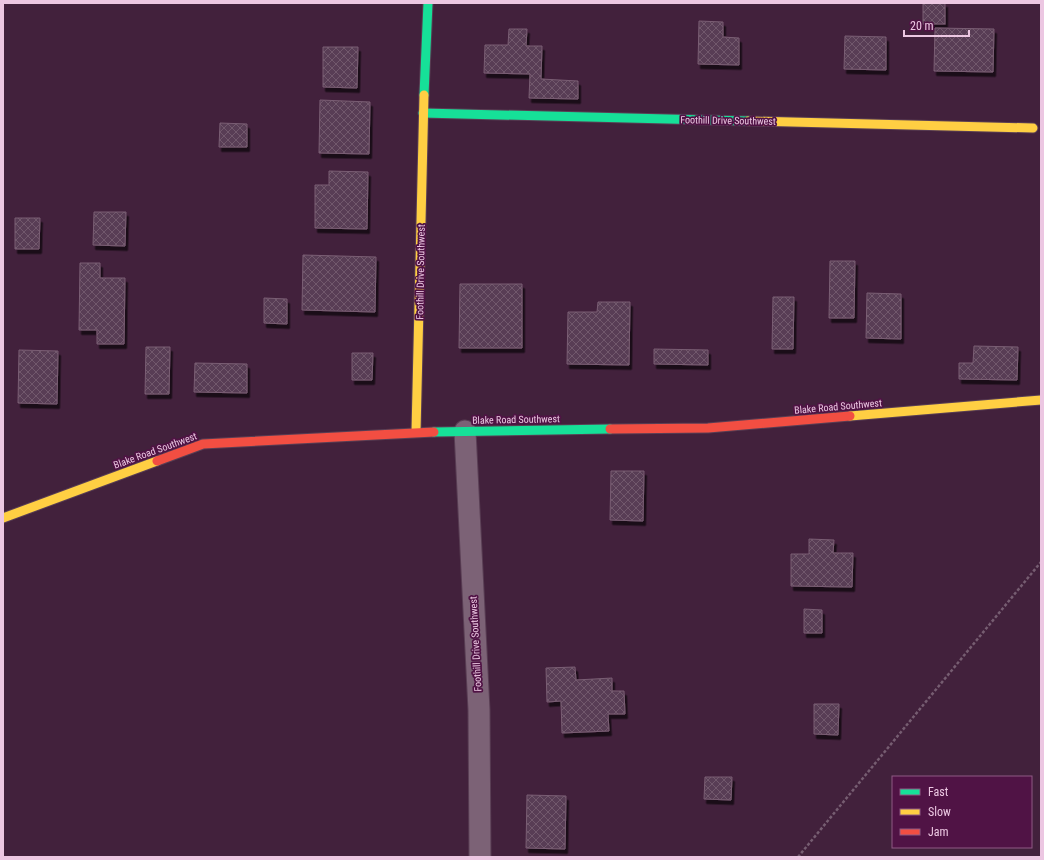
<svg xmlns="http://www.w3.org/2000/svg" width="1044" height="860" font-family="'Roboto Condensed',sans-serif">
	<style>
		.building { fill: url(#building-cross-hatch); stroke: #7a5e74; filter: url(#shadow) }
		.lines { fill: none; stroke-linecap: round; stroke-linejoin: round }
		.street-casing { stroke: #593e54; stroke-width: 23 }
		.fast-casing { stroke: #593e54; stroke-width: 11 }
		.slow-casing { stroke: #593e54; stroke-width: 11 }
		.jam-casing { stroke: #593e54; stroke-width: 11 }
		.path { stroke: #765d71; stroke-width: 2.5; stroke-dasharray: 3 2; stroke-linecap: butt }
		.street { stroke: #7c6276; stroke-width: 21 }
		.fast { stroke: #16e098; stroke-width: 9 }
		.slow { stroke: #ffcf43; stroke-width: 9 }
		.jam { stroke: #f24e42; stroke-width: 9 }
		.labels { text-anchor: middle; stroke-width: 3.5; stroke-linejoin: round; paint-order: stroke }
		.street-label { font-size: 10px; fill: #ecc7e2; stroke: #501345 }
	</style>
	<defs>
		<pattern id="building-cross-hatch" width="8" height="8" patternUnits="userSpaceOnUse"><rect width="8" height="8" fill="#593e54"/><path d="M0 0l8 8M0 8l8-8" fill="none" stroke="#71586c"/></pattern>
		<filter id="shadow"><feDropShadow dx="2.5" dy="4.5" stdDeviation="0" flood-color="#0009"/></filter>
	</defs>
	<rect width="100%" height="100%" fill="#42213c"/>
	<g class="building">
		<rect x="923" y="3" width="22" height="21"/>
		<polygon points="699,21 723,22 723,37 739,38 739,65 698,64"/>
		<polygon points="935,28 994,29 993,72 934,71"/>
		<polygon points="509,29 527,29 526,46 542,46 541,79 578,81 578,99 529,98 530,74 484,73 485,45 508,45"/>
		<polygon points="845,36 886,37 886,70 844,69"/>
		<polygon points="323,47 358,47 357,88 323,87"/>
		<polygon points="320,100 370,102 369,154 319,153"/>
		<polygon points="220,123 247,124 247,147 219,147"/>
		<polygon points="329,171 368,172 367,229 315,228 315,185 329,185"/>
		<polygon points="94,212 126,212 125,246 93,245"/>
		<polygon points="15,218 40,218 39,249 15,249"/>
		<polygon points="303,255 376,257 375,312 302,310"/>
		<polygon points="830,261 855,261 854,318 829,318"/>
		<polygon points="80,263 100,263 100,278 125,278 124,344 97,344 97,330 79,330"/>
		<polygon points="460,284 522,284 522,348 459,348"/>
		<polygon points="867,293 901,294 901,339 866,338"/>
		<polygon points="773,297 794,297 793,349 772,349"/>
		<polygon points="264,298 287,299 287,324 264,323"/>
		<polygon points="598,302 630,302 629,365 567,364 568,312 597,312"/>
		<polygon points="974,346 1018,347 1017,380 959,379 959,363 973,363"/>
		<polygon points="146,347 170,347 169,394 145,394"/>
		<polygon points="654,349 708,350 708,365 654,364"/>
		<polygon points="19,350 58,351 57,404 18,403"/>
		<polygon points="352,353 373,353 372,380 352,380"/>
		<polygon points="195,363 247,364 247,393 194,392"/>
		<polygon points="611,471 644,471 643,521 610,520"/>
		<polygon points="809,539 834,540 833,553 853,553 852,587 791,586 791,554 809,554"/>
		<polygon points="804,609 822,610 822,633 804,633"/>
		<polygon points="575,667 576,680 612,678 612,691 624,691 625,714 608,714 609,731 562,733 561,701 547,702 546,668"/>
		<polygon points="814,704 839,704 838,735 814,734"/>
		<polygon points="705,777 732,777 731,800 704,799"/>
		<polygon points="527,795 566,796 565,849 526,848"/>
	</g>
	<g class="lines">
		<defs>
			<polyline id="street" points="465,431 479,710 480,857"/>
			<g id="fast">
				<polyline points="424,95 428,3"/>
				<polyline points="423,113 748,121"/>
				<polyline points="434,432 610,429"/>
			</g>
			<g id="slow">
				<polyline points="748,121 1033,128"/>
				<polyline points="850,416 1041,400"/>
				<polyline points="416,432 424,95"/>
				<polyline points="3,518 157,461"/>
			</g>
			<g id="jam">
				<polyline points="610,429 708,428 850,416"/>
				<polyline points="157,461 203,444 434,432"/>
			</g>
		</defs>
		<use href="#street" class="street-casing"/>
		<use href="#fast" class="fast-casing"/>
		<use href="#slow" class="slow-casing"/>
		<use href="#jam" class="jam-casing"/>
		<polyline class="path" points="798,857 1041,562"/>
		<use href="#street" class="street"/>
		<use href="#fast" class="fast"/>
		<use href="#slow" class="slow"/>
		<use href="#jam" class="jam"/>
	</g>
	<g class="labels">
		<g class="street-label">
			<text transform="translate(728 120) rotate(1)" y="4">Foothill Drive Southwest</text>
			<text transform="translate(420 272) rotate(-89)" y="4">Foothill Drive Southwest</text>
			<text transform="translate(838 406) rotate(-5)" y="4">Blake Road Southwest</text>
			<text transform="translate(516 419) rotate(-1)" y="4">Blake Road Southwest</text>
			<text transform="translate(155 450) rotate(-20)" y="4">Blake Road Southwest</text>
			<text transform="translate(475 644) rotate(-93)" y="4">Foothill Drive Southwest</text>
		</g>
	</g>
	<rect width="1044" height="860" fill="none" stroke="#ecc7e2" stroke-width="8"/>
	<rect x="892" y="776" width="140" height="72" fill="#501345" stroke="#8e5b84"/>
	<rect x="900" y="789" width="20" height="6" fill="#16e098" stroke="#8e5b84"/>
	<text x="928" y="796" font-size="12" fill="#ecc7e2">Fast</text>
	<rect x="900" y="809" width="20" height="6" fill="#ffcf43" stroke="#8e5b84"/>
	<text x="928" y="816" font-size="12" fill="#ecc7e2">Slow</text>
	<rect x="900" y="829" width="20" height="6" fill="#f24e42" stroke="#8e5b84"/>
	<text x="928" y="836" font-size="12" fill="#ecc7e2">Jam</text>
	<path d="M904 30v6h65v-6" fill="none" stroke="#ecc7e2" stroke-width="2"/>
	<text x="910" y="30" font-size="12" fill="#ecc7e2" stroke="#501345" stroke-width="3" paint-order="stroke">20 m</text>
</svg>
